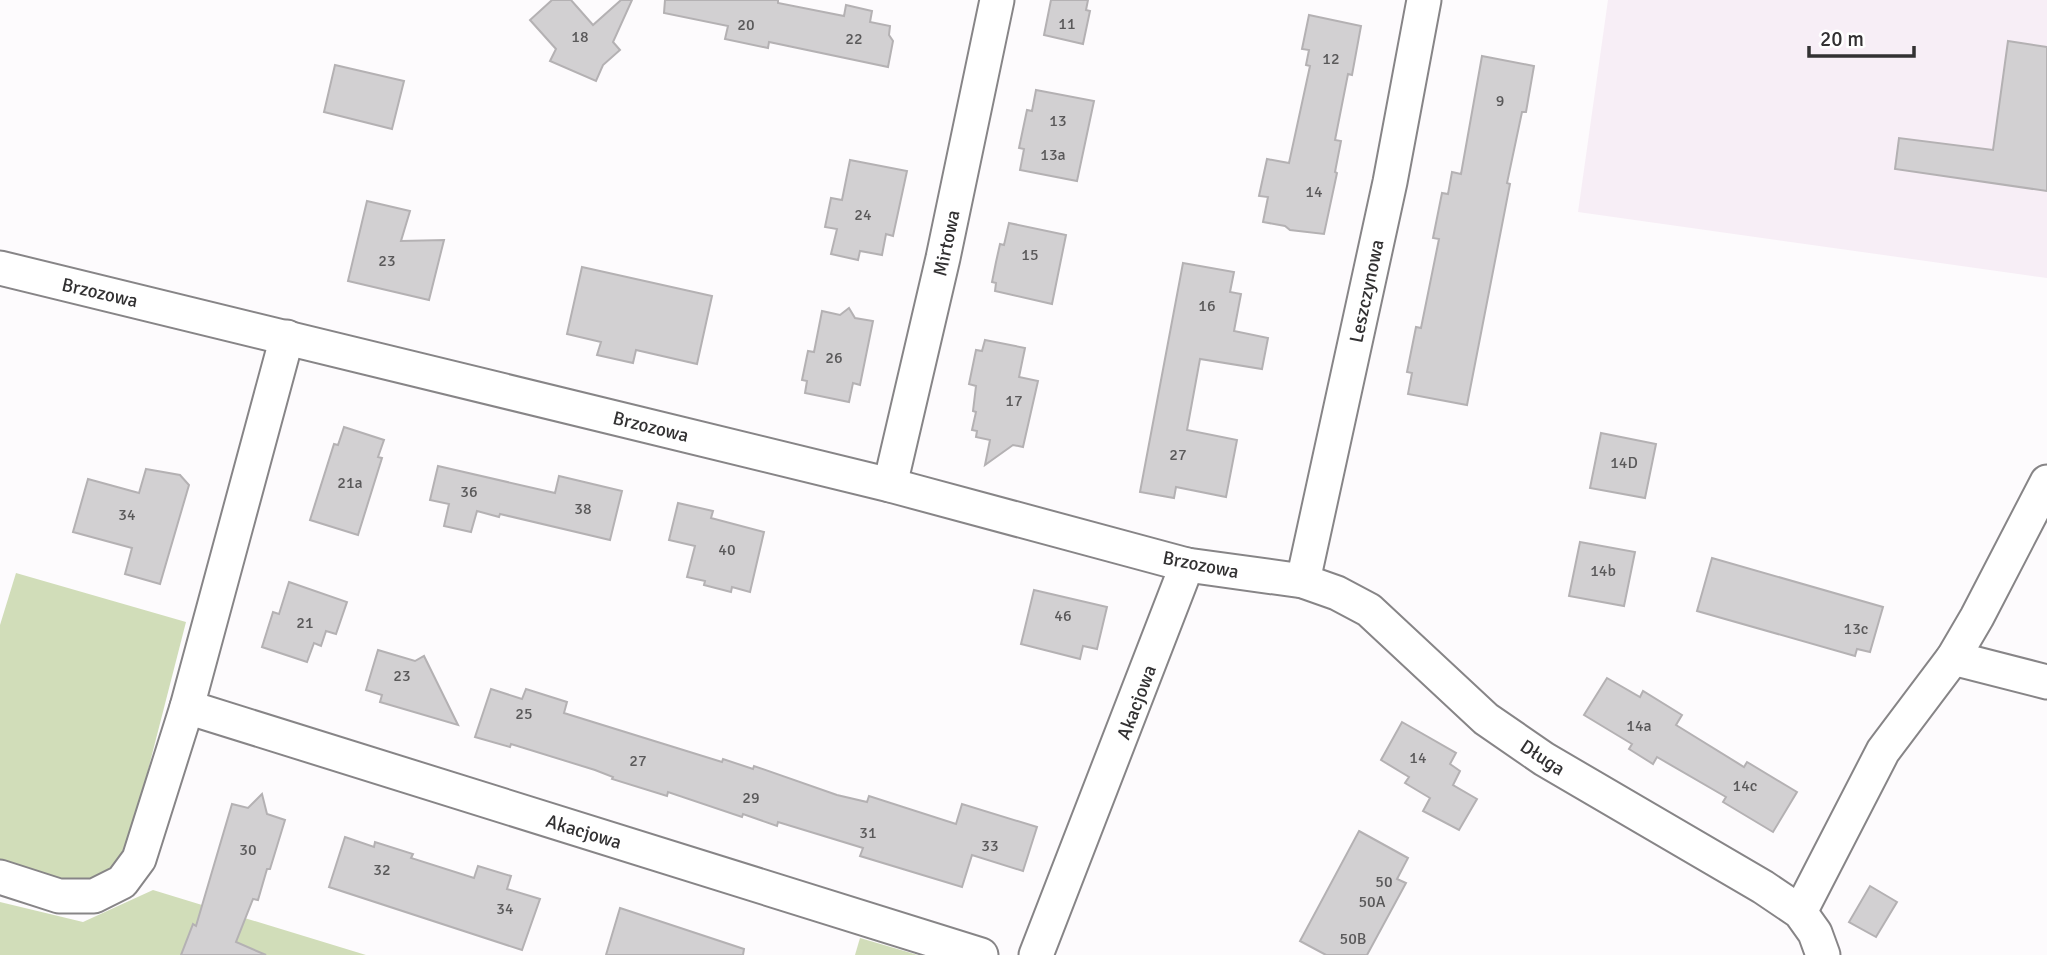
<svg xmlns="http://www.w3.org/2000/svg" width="2047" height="955" font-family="Signika,sans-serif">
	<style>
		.built { fill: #f7eef6 }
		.green { fill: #d1ddb9 }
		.building { fill: #d2d0d2; stroke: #b4b1b3; stroke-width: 2 }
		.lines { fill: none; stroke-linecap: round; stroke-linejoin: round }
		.minor-casing { stroke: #878587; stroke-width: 37 }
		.minor { stroke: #fff; stroke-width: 33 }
		.labels { text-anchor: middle; stroke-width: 6; stroke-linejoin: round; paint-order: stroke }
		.number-label { font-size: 16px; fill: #5a595a }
		.street-label { font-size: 19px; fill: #323132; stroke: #fff }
	</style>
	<rect width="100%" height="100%" fill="#fdfbfd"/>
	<polygon class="built" points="1608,0 2047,0 2047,278 1578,212"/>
	<g class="green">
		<path d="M16,573L186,622L126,856C121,861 116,868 111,872C84,893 28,869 0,860V625Z"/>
		<polygon points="153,890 366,955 0,955 0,902 83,922"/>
		<polygon points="860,938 918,955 855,955"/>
	</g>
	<g class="building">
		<polygon points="552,0 571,0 593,25 621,0 632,0 613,42 620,50 603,65 596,81 550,61 556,49 530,20"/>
		<polygon points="665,0 778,0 778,3 844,16 846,5 872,11 870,22 890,26 889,35 893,41 888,67 769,42 768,48 725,39 728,26 664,13"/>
		<polygon points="1051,0 1088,0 1086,10 1090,11 1083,44 1044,35"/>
		<polygon points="1309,15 1361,26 1352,75 1348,74 1335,140 1341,141 1335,172 1337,173 1324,234 1290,230 1285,226 1263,222 1268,197 1259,196 1267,159 1289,163 1310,66 1306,65 1309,50 1302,49"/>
		<polygon points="2008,41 2047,47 2047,191 1895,169 1899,138 1993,150"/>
		<polygon points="1482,56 1534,66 1526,112 1522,112 1507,183 1510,184 1467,405 1408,394 1412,373 1407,372 1416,327 1421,328 1439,239 1433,238 1442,193 1448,194 1452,172 1461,174"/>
		<polygon points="335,65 404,81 392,129 324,112"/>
		<polygon points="1036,90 1094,101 1077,181 1020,170 1024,149 1019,148 1027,110 1032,111"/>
		<polygon points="850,160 907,171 893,236 886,234 882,255 860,251 858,260 831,254 837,229 825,227 831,198 842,200"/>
		<polygon points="367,201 410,211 401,241 444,240 429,300 348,281"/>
		<polygon points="1009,223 1066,235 1052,304 995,291 996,283 992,282 996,262 1000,244 1004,245"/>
		<polygon points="1183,263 1234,272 1230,292 1241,294 1234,331 1268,338 1262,369 1200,359 1187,430 1237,440 1226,497 1176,487 1174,498 1140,492"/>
		<polygon points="582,267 712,296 697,364 636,350 633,363 597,355 601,342 567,334"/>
		<polygon points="849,308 855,318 873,321 860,385 853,383 849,402 805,393 807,381 802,380 808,351 814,352 822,311 840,315"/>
		<polygon points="985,340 1025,348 1019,377 1038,381 1023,447 1013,445 985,465 990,440 976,437 977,431 972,430 976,412 973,411 976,386 969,384 976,350 982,351"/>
		<polygon points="344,427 384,440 378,457 382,458 358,535 310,520 334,444 338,445"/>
		<polygon points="1601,433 1656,444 1645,498 1590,488"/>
		<polygon points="438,466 555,493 559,476 622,491 610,540 500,514 499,517 477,511 471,532 444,526 449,504 430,500"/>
		<polygon points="146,469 180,475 189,485 160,584 125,574 132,548 73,532 88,479 139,493"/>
		<polygon points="678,503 713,511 711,518 764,532 750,592 732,587 731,592 704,585 705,581 687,577 695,546 669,540"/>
		<polygon points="1580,542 1635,552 1624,606 1569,596"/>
		<polygon points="1712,558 1883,607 1870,652 1857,649 1855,656 1697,611"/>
		<polygon points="289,582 347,602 336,634 326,631 321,646 314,643 307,662 262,647 273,612 279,614"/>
		<polygon points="1034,590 1107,607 1097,649 1083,646 1080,659 1021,644"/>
		<polygon points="378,650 415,661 424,656 458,725 380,702 382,695 366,690"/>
		<polygon points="1607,678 1640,697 1643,691 1682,715 1676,725 1744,767 1747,762 1797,792 1773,832 1723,802 1726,797 1657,757 1653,764 1629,749 1632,744 1584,715"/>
		<polygon points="491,689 522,699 526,689 567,702 564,713 722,762 723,759 753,769 754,766 837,795 867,802 869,796 956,824 962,804 1037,827 1023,871 972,855 962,887 860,856 863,848 778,822 777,826 743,814 742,817 668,792 667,796 612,779 613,777 595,770 511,744 510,747 475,737"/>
		<polygon points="1402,722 1456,753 1450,764 1460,771 1453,785 1477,799 1459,830 1423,811 1430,798 1405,783 1409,777 1381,760"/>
		<polygon points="262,794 267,814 285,820 270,869 267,869 258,900 253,899 236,942 266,955 181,955 193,924 196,926 232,804 248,808"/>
		<polygon points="1359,831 1408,858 1397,879 1406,883 1367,955 1326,955 1300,941"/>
		<polygon points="345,837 374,847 375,842 413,854 411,858 474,878 478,866 511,876 507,889 540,899 522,950 329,887"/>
		<polygon points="1870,886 1897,902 1876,937 1849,922"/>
		<polygon points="620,908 744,949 743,955 606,955"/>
	</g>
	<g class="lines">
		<defs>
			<g id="minor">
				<polyline points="0,268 890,485 1187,565 1303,581 1337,593 1369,610 1486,719 1544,759 1763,887 1800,912 1815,933 1823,955"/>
				<polyline points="287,337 187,707 981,955"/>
				<polyline points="890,485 943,258 997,0"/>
				<polyline points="1303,581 1390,182 1424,0"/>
				<polyline points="1953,658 2047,682"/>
				<polyline points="0,877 59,896 94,896 122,882 139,859 187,707"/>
				<polyline points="1800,912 1883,751 1953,658 1977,617 2047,482"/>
				<polyline points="1036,955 1187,565"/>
			</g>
		</defs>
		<use href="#minor" class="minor-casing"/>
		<use href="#minor" class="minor"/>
	</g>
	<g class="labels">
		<g class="number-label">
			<text x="1067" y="29">11</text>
			<text x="746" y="30">20</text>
			<text x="580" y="42">18</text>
			<text x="854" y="44">22</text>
			<text x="1331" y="64">12</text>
			<text x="1500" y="106">9</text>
			<text x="1058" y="126">13</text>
			<text x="1053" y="160">13a</text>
			<text x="1314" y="197">14</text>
			<text x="863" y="220">24</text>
			<text x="1030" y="260">15</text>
			<text x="387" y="266">23</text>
			<text x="1207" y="311">16</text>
			<text x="834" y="363">26</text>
			<text x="1014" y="406">17</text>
			<text x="1178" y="460">27</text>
			<text x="1624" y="468">14D</text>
			<text x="350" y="488">21a</text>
			<text x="469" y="497">36</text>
			<text x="583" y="514">38</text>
			<text x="127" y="520">34</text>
			<text x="727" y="555">40</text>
			<text x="1603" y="576">14b</text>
			<text x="1063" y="621">46</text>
			<text x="305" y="628">21</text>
			<text x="1856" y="634">13c</text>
			<text x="402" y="681">23</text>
			<text x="524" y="719">25</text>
			<text x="1639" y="731">14a</text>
			<text x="1418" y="763">14</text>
			<text x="638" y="766">27</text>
			<text x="1745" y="791">14c</text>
			<text x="751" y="803">29</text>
			<text x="868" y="838">31</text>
			<text x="990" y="851">33</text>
			<text x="248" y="855">30</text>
			<text x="382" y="875">32</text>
			<text x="1384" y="887">50</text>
			<text x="1372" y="907">50A</text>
			<text x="505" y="914">34</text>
			<text x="1353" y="944">50B</text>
		</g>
		<g class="street-label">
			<text transform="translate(946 243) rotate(-78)" y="7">Mirtowa</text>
			<text transform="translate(1366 291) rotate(-78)" y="7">Leszczynowa</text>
			<text transform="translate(100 292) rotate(13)" y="7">Brzozowa</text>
			<text transform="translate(651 426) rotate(14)" y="7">Brzozowa</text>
			<text transform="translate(1201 564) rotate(11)" y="7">Brzozowa</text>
			<text transform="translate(1136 702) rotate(-69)" y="7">Akacjowa</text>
			<text transform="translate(1543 757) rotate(33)" y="7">Długa</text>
			<text transform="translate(584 831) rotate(17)" y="7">Akacjowa</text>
		</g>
	</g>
	<path d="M1809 46v10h105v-10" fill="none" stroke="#323132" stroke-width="3.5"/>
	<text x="1820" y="46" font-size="21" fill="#323132" stroke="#ffffff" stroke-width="5" paint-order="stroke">20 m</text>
</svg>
